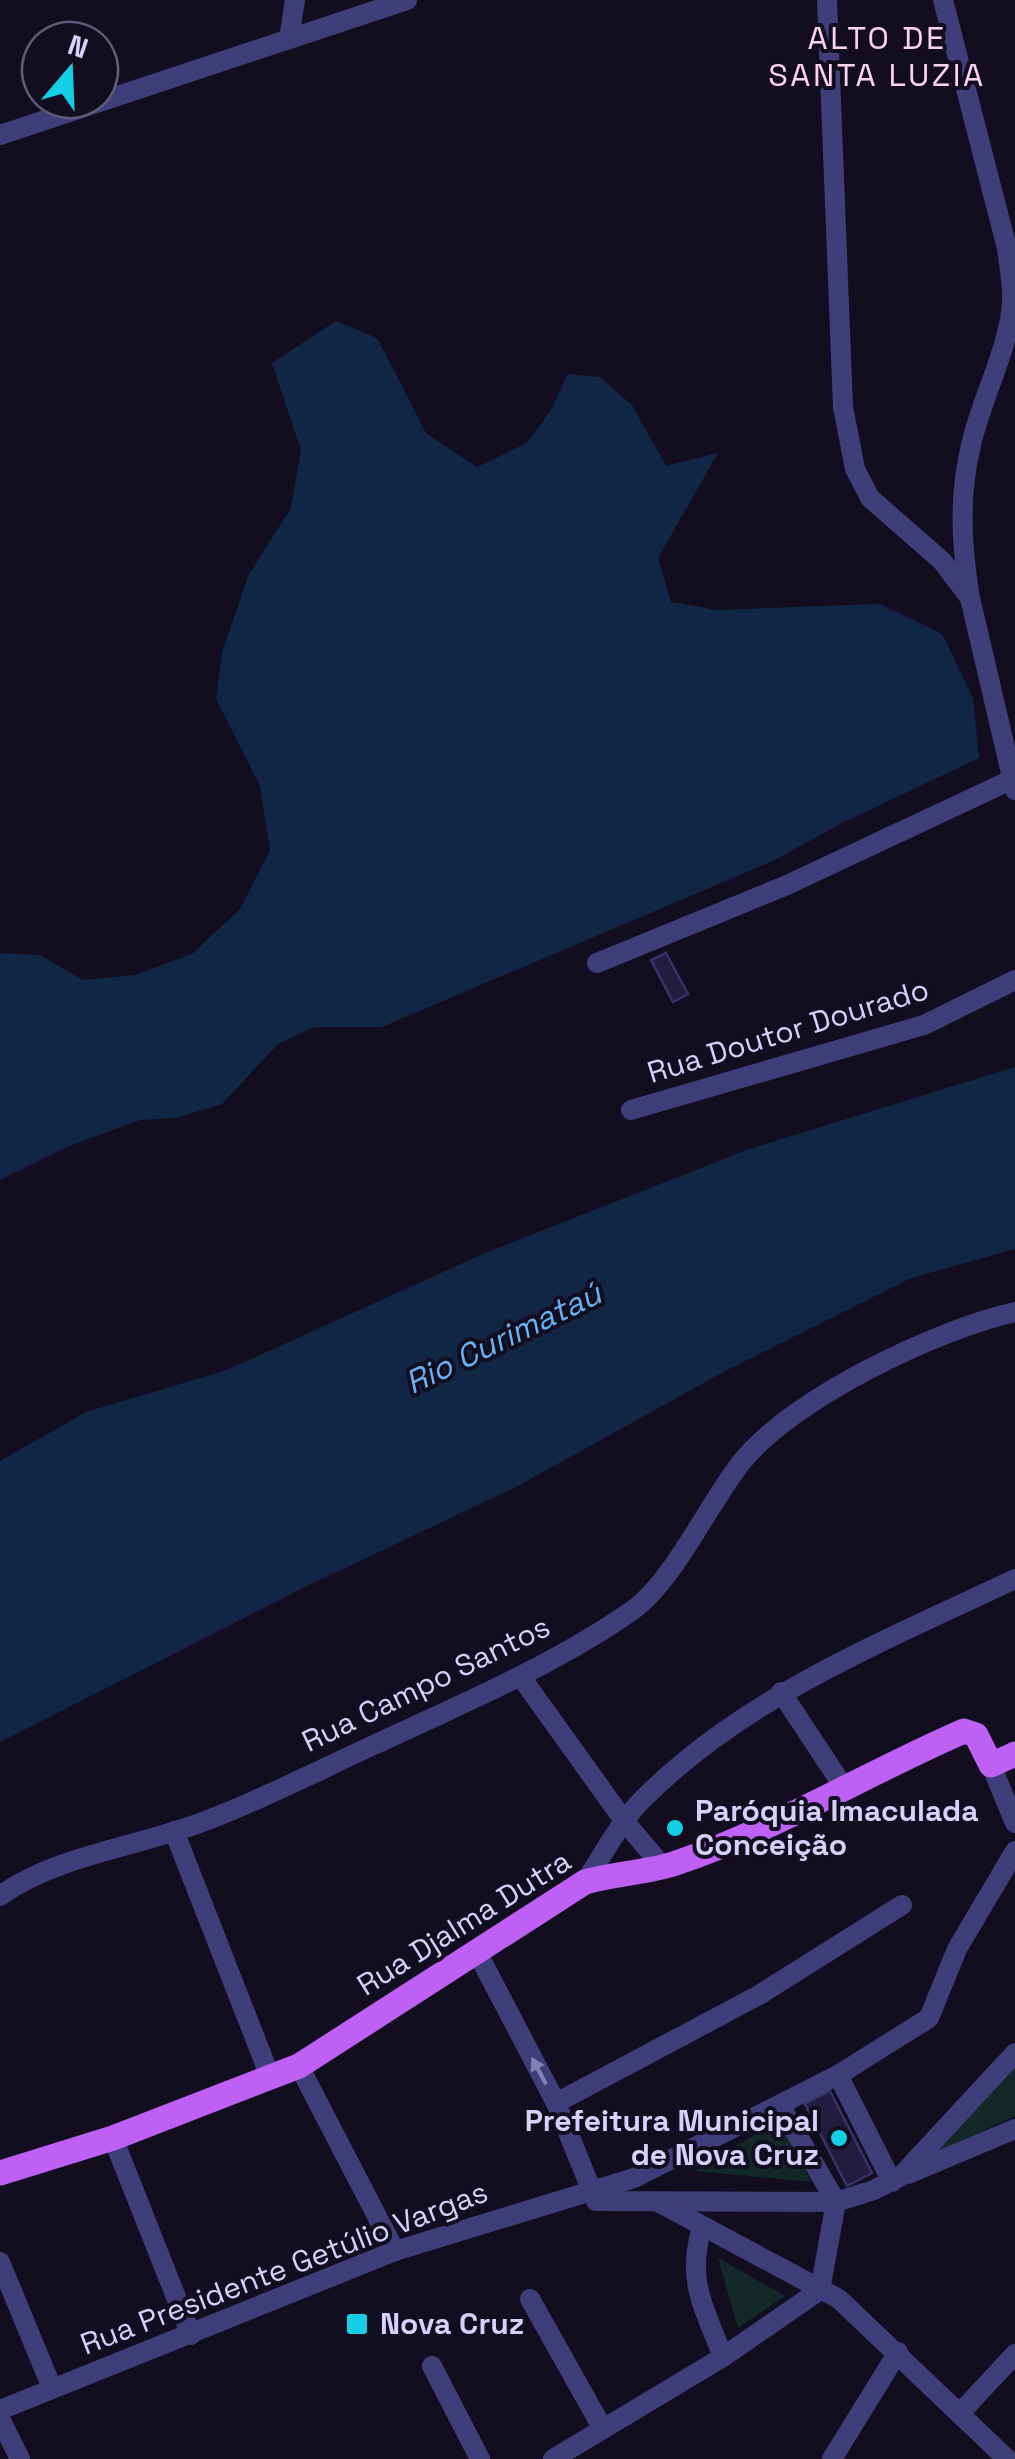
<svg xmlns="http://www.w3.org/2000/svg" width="1015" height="2459" font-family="'Space Grotesk',sans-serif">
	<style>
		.green { fill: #122928 }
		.water { fill: #122645 }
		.building { fill: #231c3f; stroke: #3c3069; stroke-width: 2.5 }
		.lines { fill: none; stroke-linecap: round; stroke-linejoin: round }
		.minor { stroke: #403d7b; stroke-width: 20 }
		.major { stroke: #bd60f3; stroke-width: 25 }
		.oneway { fill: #8480b5 }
		.poi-dot { fill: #12cfe6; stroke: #120e20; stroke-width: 4 }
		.labels { text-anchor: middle; stroke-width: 8; stroke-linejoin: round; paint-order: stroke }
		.street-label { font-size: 30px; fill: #d6d1fb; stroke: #120e20 }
		.poi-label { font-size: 30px; font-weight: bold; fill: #d6d1fb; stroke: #120e20; text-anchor: start }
		.neighbourhood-label { font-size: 32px; letter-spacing: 2.5px; fill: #fcd2ec; stroke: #120e20 }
		.water-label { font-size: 32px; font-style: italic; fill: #67b1f3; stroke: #120e20 }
	</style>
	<rect width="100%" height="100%" fill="#120e20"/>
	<g class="green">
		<polygon points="1015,2067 1015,2116 922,2159"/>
		<polygon points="779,2120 811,2182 695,2171"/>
		<polygon points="718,2258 785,2296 738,2328"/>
	</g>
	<g class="water">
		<polygon points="336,321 377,338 426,433 477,467 527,443 551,410 568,374 600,377 632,405 666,466 718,453 658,558 671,602 717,610 880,604 942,634 973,698 979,758 840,824 775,860 382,1027 314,1027 278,1044 222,1104 176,1118 140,1120 69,1146 0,1180 0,953 40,955 83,980 135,975 192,954 240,909 270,851 260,785 216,699 222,652 249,574 291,508 301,450 272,363"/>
		<polygon points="1015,1067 1015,1249 911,1278 729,1369 516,1487 307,1586 0,1742 0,1461 86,1412 227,1370 485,1253 749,1149"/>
	</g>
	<g class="building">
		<polygon points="666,953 688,994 673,1002 651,960"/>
		<polygon points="830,2091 872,2173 847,2186 805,2104"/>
	</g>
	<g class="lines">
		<g class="minor">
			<polyline points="827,0 843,407 855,469 870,498 942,561 970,598 1015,790"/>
			<path d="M943,0L1007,248C1009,266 1013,284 1012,303C1009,348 981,400 971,445C959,496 961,541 969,592"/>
			<polyline points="289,39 295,0"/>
			<polyline points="0,135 407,0"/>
			<polyline points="597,963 787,885 1013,779"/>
			<polyline points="631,1110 924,1025 1015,980"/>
			<polyline points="521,1677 625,1822 663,1867"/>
			<polyline points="781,1692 843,1786"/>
			<polyline points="991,1765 1015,1823"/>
			<polyline points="174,1831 271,2079"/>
			<path d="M585,1882C603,1855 619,1823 642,1800C745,1696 885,1641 1015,1579"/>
			<path d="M0,1896C56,1855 142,1846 205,1821C264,1799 321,1769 378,1743C464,1703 554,1665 633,1610C674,1580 708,1505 740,1464C791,1399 935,1330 1015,1312"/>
			<polyline points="477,1952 556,2103 596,2201 836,2202 874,2190 901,2176 1015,2053"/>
			<polyline points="299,2066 395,2251"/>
			<polyline points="838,2075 892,2182"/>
			<polyline points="556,2103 759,1995 902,1905"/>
			<polyline points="113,2138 191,2335"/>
			<polyline points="908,2174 1015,2129"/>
			<polyline points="658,2202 839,2299 1007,2459"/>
			<path d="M702,2227C686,2281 704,2307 723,2357"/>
			<polyline points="0,2262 52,2388"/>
			<polyline points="530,2299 603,2429"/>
			<polyline points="432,2366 480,2459"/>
			<polyline points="0,2410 395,2251 634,2178 838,2075 929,2018 957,1949 1015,1851"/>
			<polyline points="961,2412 1015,2354"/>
			<polyline points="0,2419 20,2459"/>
			<polyline points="553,2459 723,2357 820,2290 836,2202 780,2105"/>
			<polyline points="832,2459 898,2352"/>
		</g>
		<path class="major" d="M0,2173L113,2138L299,2066L585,1882C615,1873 647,1873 676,1863C776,1829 867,1773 964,1731L976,1735L991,1765L1015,1754"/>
	</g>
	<defs><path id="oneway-solid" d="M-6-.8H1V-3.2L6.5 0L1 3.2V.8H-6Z" transform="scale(2.5)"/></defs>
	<use class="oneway" href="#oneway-solid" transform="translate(539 2071) rotate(-118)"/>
	<g class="poi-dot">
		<circle cx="675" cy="1828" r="10"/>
		<circle cx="839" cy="2138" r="10"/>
		<rect x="345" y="2312" width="24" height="24" rx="5"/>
	</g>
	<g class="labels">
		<g class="street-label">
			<text transform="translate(788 1031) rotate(-17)" y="10">Rua Doutor Dourado</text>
			<text transform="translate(426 1684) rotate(-26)" y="10">Rua Campo Santos</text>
			<text transform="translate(464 1923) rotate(-32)" y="10">Rua Djalma Dutra</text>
			<text transform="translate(284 2268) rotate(-21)" y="10">Rua Presidente Getúlio Vargas</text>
		</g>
		<g class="poi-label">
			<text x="695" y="1821">Paróquia Imaculada<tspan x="695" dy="34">Conceição</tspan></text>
			<text x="819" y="2131" text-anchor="end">Prefeitura Municipal<tspan x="819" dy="34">de Nova Cruz</tspan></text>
			<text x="380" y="2334">Nova Cruz</text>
		</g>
		<g class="neighbourhood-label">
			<text x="877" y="49">ALTO DE<tspan x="877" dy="37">SANTA LUZIA</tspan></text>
		</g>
		<g class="water-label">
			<text transform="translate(503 1338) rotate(-26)" y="11">Rio Curimataú</text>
		</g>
	</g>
	<g transform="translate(70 70) rotate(19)"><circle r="48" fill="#120e20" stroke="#605c78" stroke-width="2.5"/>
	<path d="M0-8L18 38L0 25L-18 38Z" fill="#12cfe6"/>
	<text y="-15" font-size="28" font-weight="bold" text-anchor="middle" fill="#d6d1fb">N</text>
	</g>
</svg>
